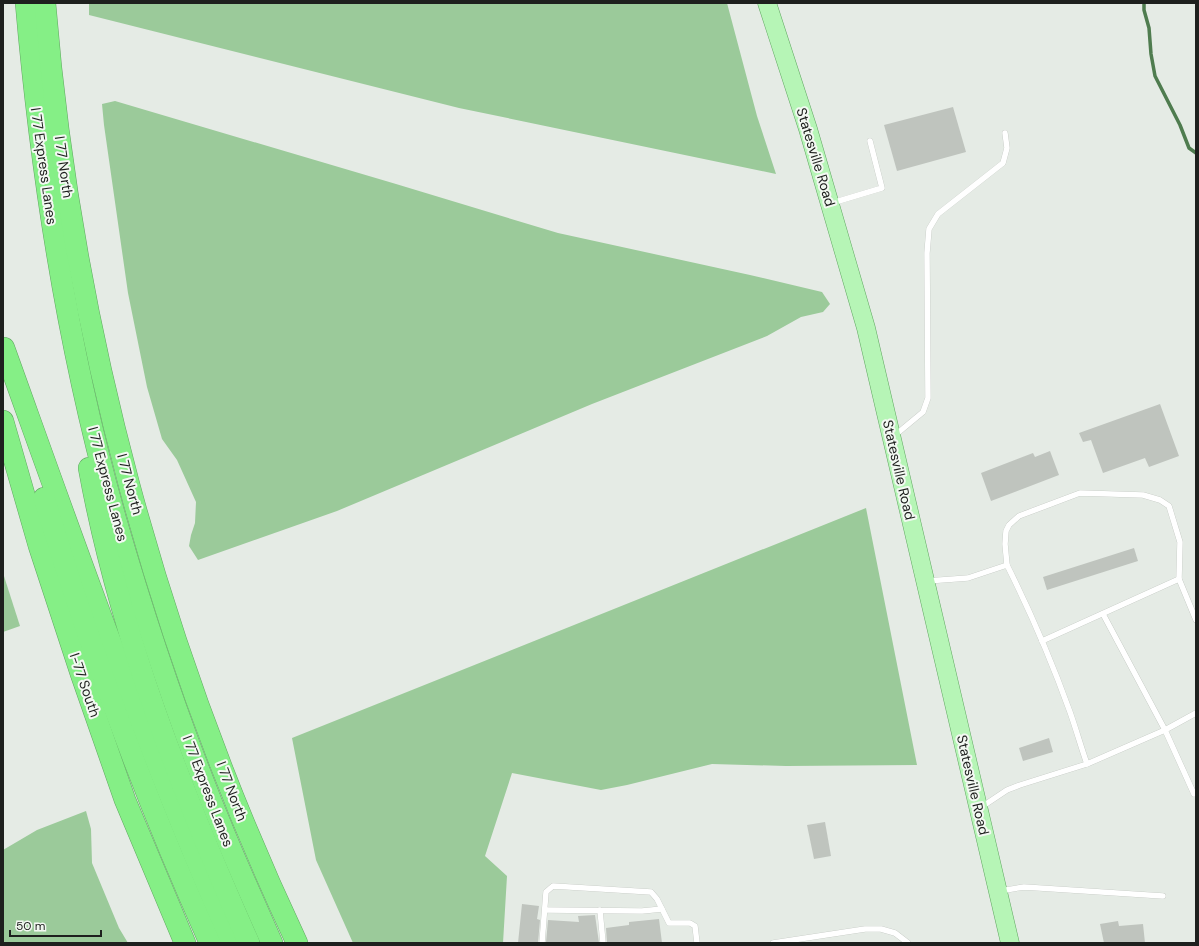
<svg xmlns="http://www.w3.org/2000/svg" width="1199" height="946" font-family="'DM Sans',sans-serif">
	<style>
		.green { fill: #9bca9a }
		.lines { fill: none; stroke-linecap: round; stroke-linejoin: round }
		.stream { stroke: #4f7c4f; stroke-width: 3.5 }
		.building { fill: #bfc4be }
		.lane-casing { stroke: #bbc0ba; stroke-width: 6 }
		.primary-casing { stroke: #61a762; stroke-width: 19 }
		.highway-casing { stroke: #61a762; stroke-width: 22 }
		.lane { stroke: #fff; stroke-width: 5.5 }
		.primary { stroke: #b6f5b6; stroke-width: 18 }
		.highway { stroke: #85ef86; stroke-width: 21 }
		.labels { text-anchor: middle; stroke-width: 4; stroke-linejoin: round; paint-order: stroke }
		.street-label { font-size: 14px; fill: #1e201e; stroke: #f3f8f2 }
	</style>
	<rect width="100%" height="100%" fill="#e5ebe5"/>
	<g class="green">
		<polygon points="89,3 727,3 757,116 776,174 459,108 89,15"/>
		<polygon points="115,101 396,184 558,233 750,275 822,292 830,304 823,312 801,317 767,336 592,404 337,511 198,560 189,546 191,535 195,523 196,502 177,460 162,439 147,387 128,293 104,125 102,104"/>
		<polygon points="866,508 917,765 786,766 712,764 627,785 601,790 512,773 485,856 507,876 503,943 353,943 316,860 292,738"/>
		<polygon points="3,573 20,626 3,632"/>
		<polygon points="86,811 91,829 92,863 119,928 128,943 3,943 3,850 37,830"/>
	</g>
	<g class="lines">
		<polyline class="stream" points="1144,3 1144,10 1149,28 1151,54 1155,76 1180,125 1189,148 1196,153"/>
	</g>
	<g class="building">
		<polygon points="953,107 966,152 897,171 884,125"/>
		<polygon points="1160,404 1179,456 1149,467 1145,458 1103,473 1091,440 1083,442 1079,433"/>
		<polygon points="1050,451 1059,475 991,501 981,473 1033,453 1035,457"/>
		<polygon points="1134,548 1138,561 1047,590 1043,577"/>
		<polygon points="1049,738 1053,752 1023,761 1019,748"/>
		<polygon points="825,822 831,856 814,859 807,825"/>
		<polygon points="522,904 539,906 537,919 540,920 538,943 518,943"/>
		<polygon points="595,915 599,943 546,943 548,920 579,922 578,916"/>
		<polygon points="659,919 662,943 607,943 606,928 629,925 629,922"/>
		<polygon points="1118,921 1119,926 1143,924 1145,943 1104,943 1100,924"/>
	</g>
	<g class="lines">
		<defs>
			<g id="lane">
				<polyline points="832,203 882,188 870,141"/>
				<polyline points="894,436 923,412 928,398 927,253 929,229 938,214 1003,163 1007,148 1005,133"/>
				<polyline points="1007,565 1005,544 1006,531 1009,525 1019,516 1080,493 1143,495 1160,500 1169,506 1180,542 1179,579"/>
				<path d="M927,581L968,578L1007,565C1031,613 1052,662 1070,712C1076,729 1081,747 1087,764L1165,730L1194,794L1196,793"/>
				<polyline points="1103,614 1165,730 1196,713"/>
				<polyline points="1042,641 1179,579 1196,620"/>
				<polyline points="980,808 1007,790 1020,785 1087,764"/>
				<polyline points="1000,891 1024,887 1163,896"/>
				<polyline points="545,910 642,911 662,909"/>
				<polyline points="600,910 603,943"/>
				<polyline points="542,943 546,892 553,886 651,892 657,899 669,923 690,923 695,926 697,943"/>
				<polyline points="773,943 865,929 881,929 895,933 908,943"/>
			</g>
			<polyline id="primary" points="767,3 808,129 866,328 1010,943"/>
			<g id="highway">
				<path d="M26,3C41,177 68,351 116,520C147,627 182,732 225,835C240,871 256,907 272,943"/>
				<path d="M45,3C71,326 159,650 297,943"/>
				<path d="M4,348C76,548 146,749 232,943"/>
				<polyline points="3,421 39,546 81,674 125,800 185,943"/>
				<path d="M89,468C119,633 181,790 249,943"/>
				<path d="M44,498C90,650 145,798 210,943"/>
			</g>
		</defs>
		<use href="#lane" class="lane-casing"/>
		<use href="#primary" class="primary-casing"/>
		<use href="#highway" class="highway-casing"/>
		<use href="#lane" class="lane"/>
		<use href="#primary" class="primary"/>
		<use href="#highway" class="highway"/>
	</g>
	<g class="labels">
		<g class="street-label">
			<text transform="translate(816 157) rotate(73)" y="5">Statesville Road</text>
			<text transform="translate(44 166) rotate(82)" y="5">I 77 Express Lanes</text>
			<text transform="translate(64 167) rotate(82)" y="5">I 77 North</text>
			<text transform="translate(899 470) rotate(77)" y="5">Statesville Road</text>
			<text transform="translate(108 484) rotate(75)" y="5">I 77 Express Lanes</text>
			<text transform="translate(130 484) rotate(75)" y="5">I 77 North</text>
			<text transform="translate(85 685) rotate(71)" y="5">I-77 South</text>
			<text transform="translate(973 785) rotate(77)" y="5">Statesville Road</text>
			<text transform="translate(208 791) rotate(69)" y="5">I 77 Express Lanes</text>
			<text transform="translate(232 791) rotate(69)" y="5">I 77 North</text>
		</g>
	</g>
	<rect width="1199" height="946" fill="none" stroke="#1e201e" stroke-width="8"/>
	<path d="M10 930v6h91v-6" fill="none" stroke="#1e201e" stroke-width="2"/>
	<text x="16" y="930" font-size="12" fill="#1e201e" stroke="#f3f8f2" stroke-width="3" paint-order="stroke">50 m</text>
</svg>
